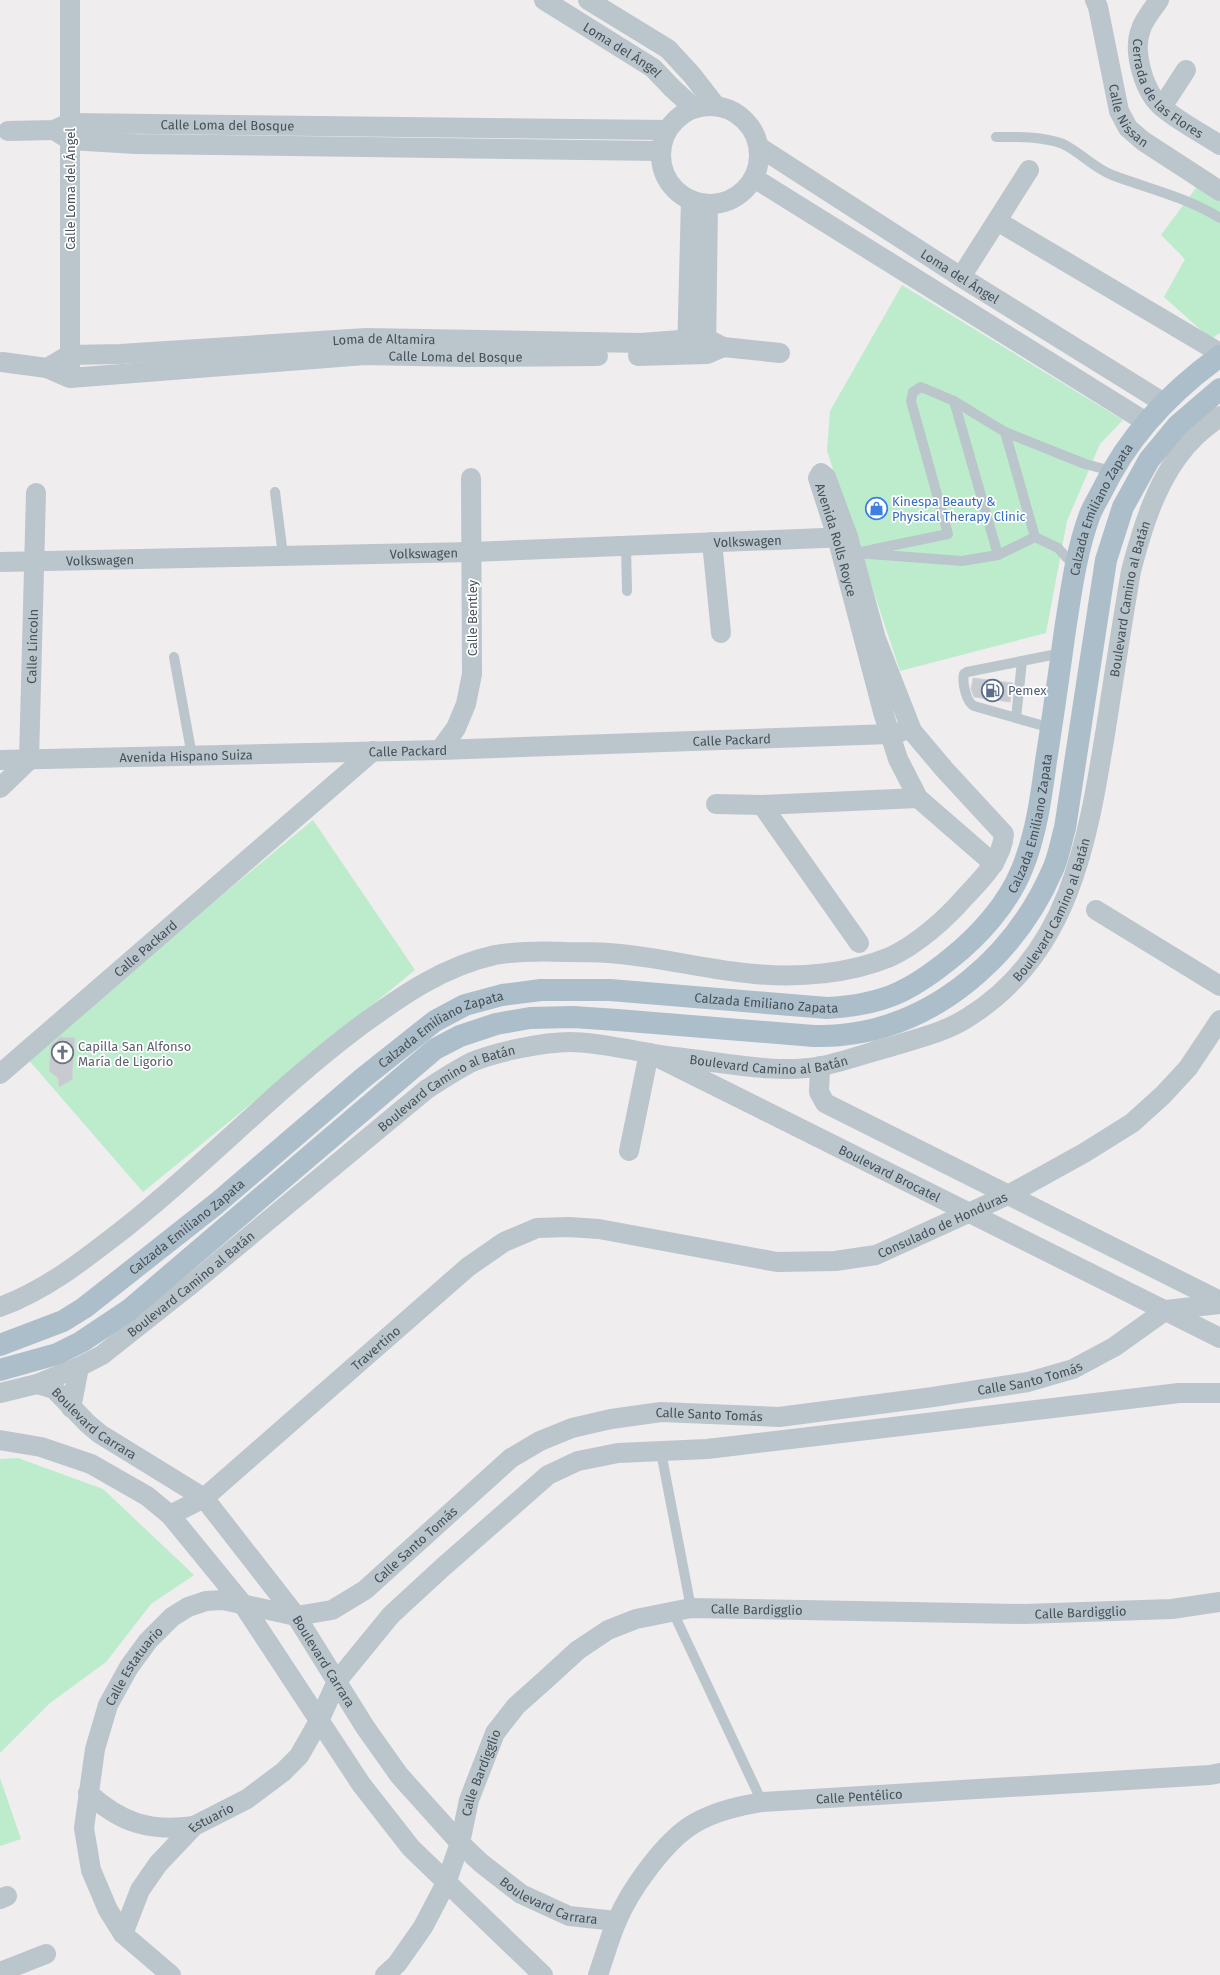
<svg xmlns="http://www.w3.org/2000/svg" width="1220" height="1975" font-family="'Fira Sans',sans-serif">
	<style>
		.green { fill: #bceccc }
		.building { fill: #c7cacf; stroke: #d1d3d8 }
		.lines { fill: none; stroke-linecap: round; stroke-linejoin: round }
		.service { stroke: #bbc5cc; stroke-width: 10 }
		.minor { stroke: #bbc5cc; stroke-width: 20 }
		.primary { stroke: #adbecb; stroke-width: 22 }
		.labels { text-anchor: middle; stroke-width: 3.5; stroke-linejoin: round; paint-order: stroke }
		.street-label { font-size: 13px; fill: #465159; stroke: #fff }
		.shop-label { font-size: 13px; fill: #366cbe; stroke: #fff; text-anchor: start }
		.service-label { font-size: 13px; fill: #4e5e75; stroke: #fff; text-anchor: start }
		.worship-label { font-size: 13px; fill: #5b616d; stroke: #fff; text-anchor: start }
	</style>
	<rect width="100%" height="100%" fill="#efeded"/>
	<g class="green">
		<polygon points="1199,184 1220,197 1220,333 1211,339 1164,297 1185,259 1161,235"/>
		<polygon points="902,285 1123,420 1100,444 1067,521 1046,633 900,671 827,451 830,411"/>
		<polygon points="313,820 415,970 143,1192 26,1057"/>
		<polygon points="18,1458 103,1489 194,1575 151,1604 106,1662 50,1703 0,1753 0,1459"/>
		<polygon points="0,1778 21,1839 0,1846"/>
	</g>
	<g class="building">
		<polygon points="973,678 1013,683 1010,702 974,697 971,689"/>
		<polygon points="60,1037 75,1038 72,1080 59,1087 58,1078 49,1071 51,1045"/>
	</g>
	<g class="lines">
		<g class="service">
			<path d="M996,137C1018,137 1042,136 1063,144C1080,152 1094,168 1112,175C1149,189 1186,197 1220,218"/>
			<polyline points="954,401 998,555"/>
			<polyline points="1005,432 1035,537 1058,548 1074,566"/>
			<polyline points="275,492 283,555"/>
			<polyline points="1035,537 998,555 962,561 856,553 948,534 911,401 913,392 921,387 954,401 1005,432 1085,464 1112,471"/>
			<polyline points="626,546 627,591"/>
			<polyline points="174,657 192,756"/>
			<polyline points="1016,718 1022,661"/>
			<path d="M1051,728L974,706C966,702 962,682 964,674L967,672L1062,653"/>
			<polyline points="661,1452 691,1608"/>
			<polyline points="673,1612 762,1802"/>
		</g>
		<g class="minor">
			<path id="s1" d="M544,0L653,68L672,88L694,108"/>
			<polyline points="588,0 668,49 692,75 716,106"/>
			<path id="s2" d="M1095,0L1098,7L1119,111L1128,128L1143,141L1220,191"/>
			<path id="s3" d="M1159,0C1153,9 1144,19 1141,29C1132,51 1144,93 1163,108C1180,122 1201,133 1220,145"/>
			<circle cx="710" cy="155" r="49"/>
			<polyline points="1162,107 1186,70"/>
			<polyline points="54,130 70,140 136,144 661,151"/>
			<path id="s4" d="M8,131L54,130L70,123L667,130"/>
			<path id="s5" d="M759,147L961,277L1164,403"/>
			<polyline points="754,178 1146,422"/>
			<polyline points="997,221 1220,353"/>
			<polyline points="961,277 1029,170"/>
			<polyline points="706,352 708,204"/>
			<polyline points="687,354 691,200"/>
			<polyline points="638,356 707,354 723,347"/>
			<path id="s6" d="M2,362L47,368L70,378L365,355L465,357L598,356"/>
			<path id="s7" d="M47,368L69,355L120,354L366,338L641,343L706,338L723,347L780,353"/>
			<polyline points="70,368 70,0"/>
			<polyline points="712,542 721,633"/>
			<path id="s8" d="M0,562L471,552L848,537"/>
			<polyline points="440,750 456,728 466,704 472,674 471,478"/>
			<path id="s9" d="M0,760L440,750L890,734L901,732"/>
			<path id="s10" d="M0,788L29,760L36,493"/>
			<polyline points="716,804 762,805 918,798"/>
			<polyline points="762,805 859,943"/>
			<polyline points="1096,910 1220,986"/>
			<polyline points="820,1066 819,1092 825,1103 1220,1301"/>
			<path id="s11" d="M0,1074L373,751"/>
			<path id="s12" d="M629,1151L649,1053L1220,1338"/>
			<path id="s13" d="M0,1307C48,1289 85,1259 125,1228C206,1164 277,1088 360,1026C401,996 444,966 495,955C519,951 542,951 566,952C580,952 594,952 608,953C657,956 706,970 755,974C799,978 849,974 890,957C916,945 945,920 964,898C981,880 1002,860 1004,834L944,769L912,731L876,639L848,537L826,477L821,473L818,478L837,537L883,712L898,759L918,798L994,864"/>
			<path id="s14" d="M37,1384L54,1389L88,1424L100,1434L204,1498L296,1616L365,1727L399,1775L460,1843L481,1863L521,1894L569,1916L616,1921"/>
			<path id="s15" d="M0,1393L37,1384L79,1367L102,1355L188,1287L427,1089C441,1080 456,1070 472,1062C495,1052 544,1042 570,1042C597,1042 623,1049 649,1053C663,1056 677,1057 691,1059C732,1064 780,1074 822,1066C846,1061 870,1052 893,1046C919,1038 945,1032 967,1018C1071,954 1088,838 1106,728C1114,676 1122,623 1131,571C1143,525 1158,475 1192,440C1200,431 1211,424 1220,416"/>
			<polyline points="71,1408 79,1367"/>
			<polyline points="0,1440 41,1447 91,1464 147,1496 170,1515 242,1603 361,1784 411,1848 543,1975"/>
			<path id="s16" d="M170,1515L204,1498L468,1267L504,1242L537,1228L569,1227L599,1229L777,1262L835,1261L876,1255L1008,1195L1084,1153L1132,1123L1163,1095L1188,1068L1220,1020"/>
			<path d="M88,1793C121,1823 150,1832 194,1826"/>
			<polyline points="0,1899 7,1896"/>
			<path id="s17" d="M123,1934L140,1890L158,1864L194,1826L247,1799L283,1772L299,1756L319,1721L337,1681L391,1615L442,1568L548,1475L578,1461L618,1453L707,1449L1179,1393H1220"/>
			<polyline points="0,1972 46,1954"/>
			<path id="s18" d="M171,1975L123,1934L108,1910L91,1870L84,1828L95,1749L108,1705L129,1667L148,1641L172,1617L188,1607L206,1601L223,1600L296,1616L332,1610L365,1590L511,1458L540,1441L572,1428L611,1419L661,1412L779,1417L933,1397L1028,1382L1073,1369L1114,1347L1166,1310L1220,1304"/>
			<path id="s19" d="M385,1975L397,1964L423,1927L446,1883L460,1843L469,1800L495,1733L516,1706L544,1681L578,1650L608,1630L636,1619L691,1608L1024,1614L1172,1609L1220,1602"/>
			<path id="s20" d="M598,1975C604,1958 609,1940 616,1923C629,1891 665,1840 695,1823C716,1811 739,1806 762,1802L1210,1775L1220,1773"/>
		</g>
		<g class="primary">
			<path id="s21" d="M0,1345L63,1321L84,1308L216,1204L363,1078L435,1021L465,1005L502,995L541,990H610L827,1008C881,1005 908,993 950,959C979,936 1008,904 1022,869C1036,835 1041,798 1046,761C1053,717 1059,674 1065,630C1071,592 1076,553 1089,517C1092,508 1098,499 1102,491C1129,435 1170,392 1220,356"/>
			<path d="M0,1370L57,1354L81,1342L129,1310L435,1049L460,1036L496,1024L530,1018L573,1017L617,1020L814,1036C822,1036 832,1036 841,1035C936,1026 1016,955 1053,869C1059,856 1061,841 1065,828L1106,560L1123,507L1149,460L1178,425L1220,389"/>
		</g>
	</g>
	<defs>
		<symbol id="shop-ring" viewBox="-11 -11 22 22"><circle r="9.5" fill="#fff" stroke="#3f7fe0" stroke-width="1.5"/><path d="M-5-2.5h2.3a2.7 3.5 0 0 1 5.4 0H5L5.5 6h-11ZM-1.5-2.5h3a1.5 2.3 0 0 0-3 0Z" fill="#3f7fe0"/></symbol>
		<symbol id="fuel-ring" viewBox="-11 -11 22 22"><circle r="9.5" fill="#fff" stroke="#5c6f8a" stroke-width="1.5"/><path d="M-5.5-6h7V0h2V4h1.3V-2.5L3-4.5l.8-.8L6-3V5H2.5V1h-1V6h-7ZM-4.2-4.7v3.2H.2V-4.7Z" fill="#5c6f8a"/></symbol>
		<symbol id="church-ring" viewBox="-11 -11 22 22"><circle r="9.5" fill="#fff" stroke="#6b7280" stroke-width="1.5"/><path d="M-1.2-6h2.4v3.5h3.3v2.4h-3.3V6h-2.4V-.1h-3.3v-2.4h3.3Z" fill="#6b7280"/></symbol>
	</defs>
	<g fill-rule="evenodd">
		<use href="#shop-ring" x="864" y="496" width="25" height="25"/>
		<use href="#fuel-ring" x="980" y="678" width="25" height="25"/>
		<use href="#church-ring" x="50" y="1040" width="25" height="25"/>
	</g>
	<g class="labels">
		<g class="street-label">
			<text dy="5" stroke="none"><textPath href="#s1" startOffset="93">Loma del Ángel</textPath></text>
			<text dy="5" stroke="none"><textPath href="#s3" startOffset="106">Cerrada de las Flores</textPath></text>
			<text dy="5" stroke="none"><textPath href="#s2" startOffset="122">Calle Nissan</textPath></text>
			<text dy="5" stroke="none"><textPath href="#s4" startOffset="221">Calle Loma del Bosque</textPath></text>
			<text transform="translate(70 189) rotate(-90)" y="5">Calle Loma del Ángel</text>
			<text dy="5" stroke="none"><textPath href="#s5" startOffset="239">Loma del Ángel</textPath></text>
			<text dy="5" stroke="none"><textPath href="#s7" startOffset="341">Loma de Altamira</textPath></text>
			<text dy="5" stroke="none"><textPath href="#s6" startOffset="457">Calle Loma del Bosque</textPath></text>
			<text dy="5" stroke="none"><textPath href="#s21" startOffset="1566">Calzada Emiliano Zapata</textPath></text>
			<text dy="5" stroke="none"><textPath href="#s13" startOffset="1667">Avenida Rolls Royce</textPath></text>
			<text dy="5" stroke="none"><textPath href="#s8" startOffset="748">Volkswagen</textPath></text>
			<text dy="5" stroke="none"><textPath href="#s8" startOffset="424">Volkswagen</textPath></text>
			<text dy="5" stroke="none"><textPath href="#s8" startOffset="100">Volkswagen</textPath></text>
			<text dy="5" stroke="none"><textPath href="#s15" startOffset="1554">Boulevard Camino al Batán</textPath></text>
			<text transform="translate(472 618) rotate(-90)" y="5">Calle Bentley</text>
			<text dy="5" stroke="none"><textPath href="#s10" startOffset="154">Calle Lincoln</textPath></text>
			<text dy="5" stroke="none"><textPath href="#s9" startOffset="732">Calle Packard</textPath></text>
			<text dy="5" stroke="none"><textPath href="#s9" startOffset="408">Calle Packard</textPath></text>
			<text dy="5" stroke="none"><textPath href="#s9" startOffset="186">Avenida Hispano Suiza</textPath></text>
			<text dy="5" stroke="none"><textPath href="#s21" startOffset="1242">Calzada Emiliano Zapata</textPath></text>
			<text dy="5" stroke="none"><textPath href="#s15" startOffset="1231">Boulevard Camino al Batán</textPath></text>
			<text dy="5" stroke="none"><textPath href="#s11" startOffset="192">Calle Packard</textPath></text>
			<text dy="5" stroke="none"><textPath href="#s21" startOffset="883">Calzada Emiliano Zapata</textPath></text>
			<text dy="5" stroke="none"><textPath href="#s21" startOffset="547">Calzada Emiliano Zapata</textPath></text>
			<text dy="5" stroke="none"><textPath href="#s15" startOffset="883">Boulevard Camino al Batán</textPath></text>
			<text dy="5" stroke="none"><textPath href="#s15" startOffset="547">Boulevard Camino al Batán</textPath></text>
			<text dy="5" stroke="none"><textPath href="#s12" startOffset="369">Boulevard Brocatel</textPath></text>
			<text dy="5" stroke="none"><textPath href="#s16" startOffset="884">Consulado de Honduras</textPath></text>
			<text dy="5" stroke="none"><textPath href="#s21" startOffset="223">Calzada Emiliano Zapata</textPath></text>
			<text dy="5" stroke="none"><textPath href="#s15" startOffset="223">Boulevard Camino al Batán</textPath></text>
			<text dy="5" stroke="none"><textPath href="#s16" startOffset="266">Travertino</textPath></text>
			<text dy="5" stroke="none"><textPath href="#s18" startOffset="1345">Calle Santo Tomás</textPath></text>
			<text dy="5" stroke="none"><textPath href="#s18" startOffset="1021">Calle Santo Tomás</textPath></text>
			<text dy="5" stroke="none"><textPath href="#s14" startOffset="71">Boulevard Carrara</textPath></text>
			<text dy="5" stroke="none"><textPath href="#s18" startOffset="685">Calle Santo Tomás</textPath></text>
			<text dy="5" stroke="none"><textPath href="#s19" startOffset="575">Calle Bardigglio</textPath></text>
			<text dy="5" stroke="none"><textPath href="#s19" startOffset="899">Calle Bardigglio</textPath></text>
			<text dy="5" stroke="none"><textPath href="#s14" startOffset="407">Boulevard Carrara</textPath></text>
			<text dy="5" stroke="none"><textPath href="#s18" startOffset="350">Calle Estatuario</textPath></text>
			<text dy="5" stroke="none"><textPath href="#s19" startOffset="227">Calle Bardigglio</textPath></text>
			<text dy="5" stroke="none"><textPath href="#s20" startOffset="352">Calle Pentélico</textPath></text>
			<text dy="5" stroke="none"><textPath href="#s17" startOffset="150">Estuario</textPath></text>
			<text dy="5" stroke="none"><textPath href="#s14" startOffset="743">Boulevard Carrara</textPath></text>
		</g>
		<g class="shop-label">
			<text x="892" y="506">Kinespa Beauty &amp;<tspan x="892" dy="15">Physical Therapy Clinic</tspan></text>
		</g>
		<g class="service-label">
			<text x="1008" y="695">Pemex</text>
		</g>
		<g class="worship-label">
			<text x="78" y="1051">Capilla San Alfonso<tspan x="78" dy="15">María de Ligorio</tspan></text>
		</g>
	</g>
</svg>
